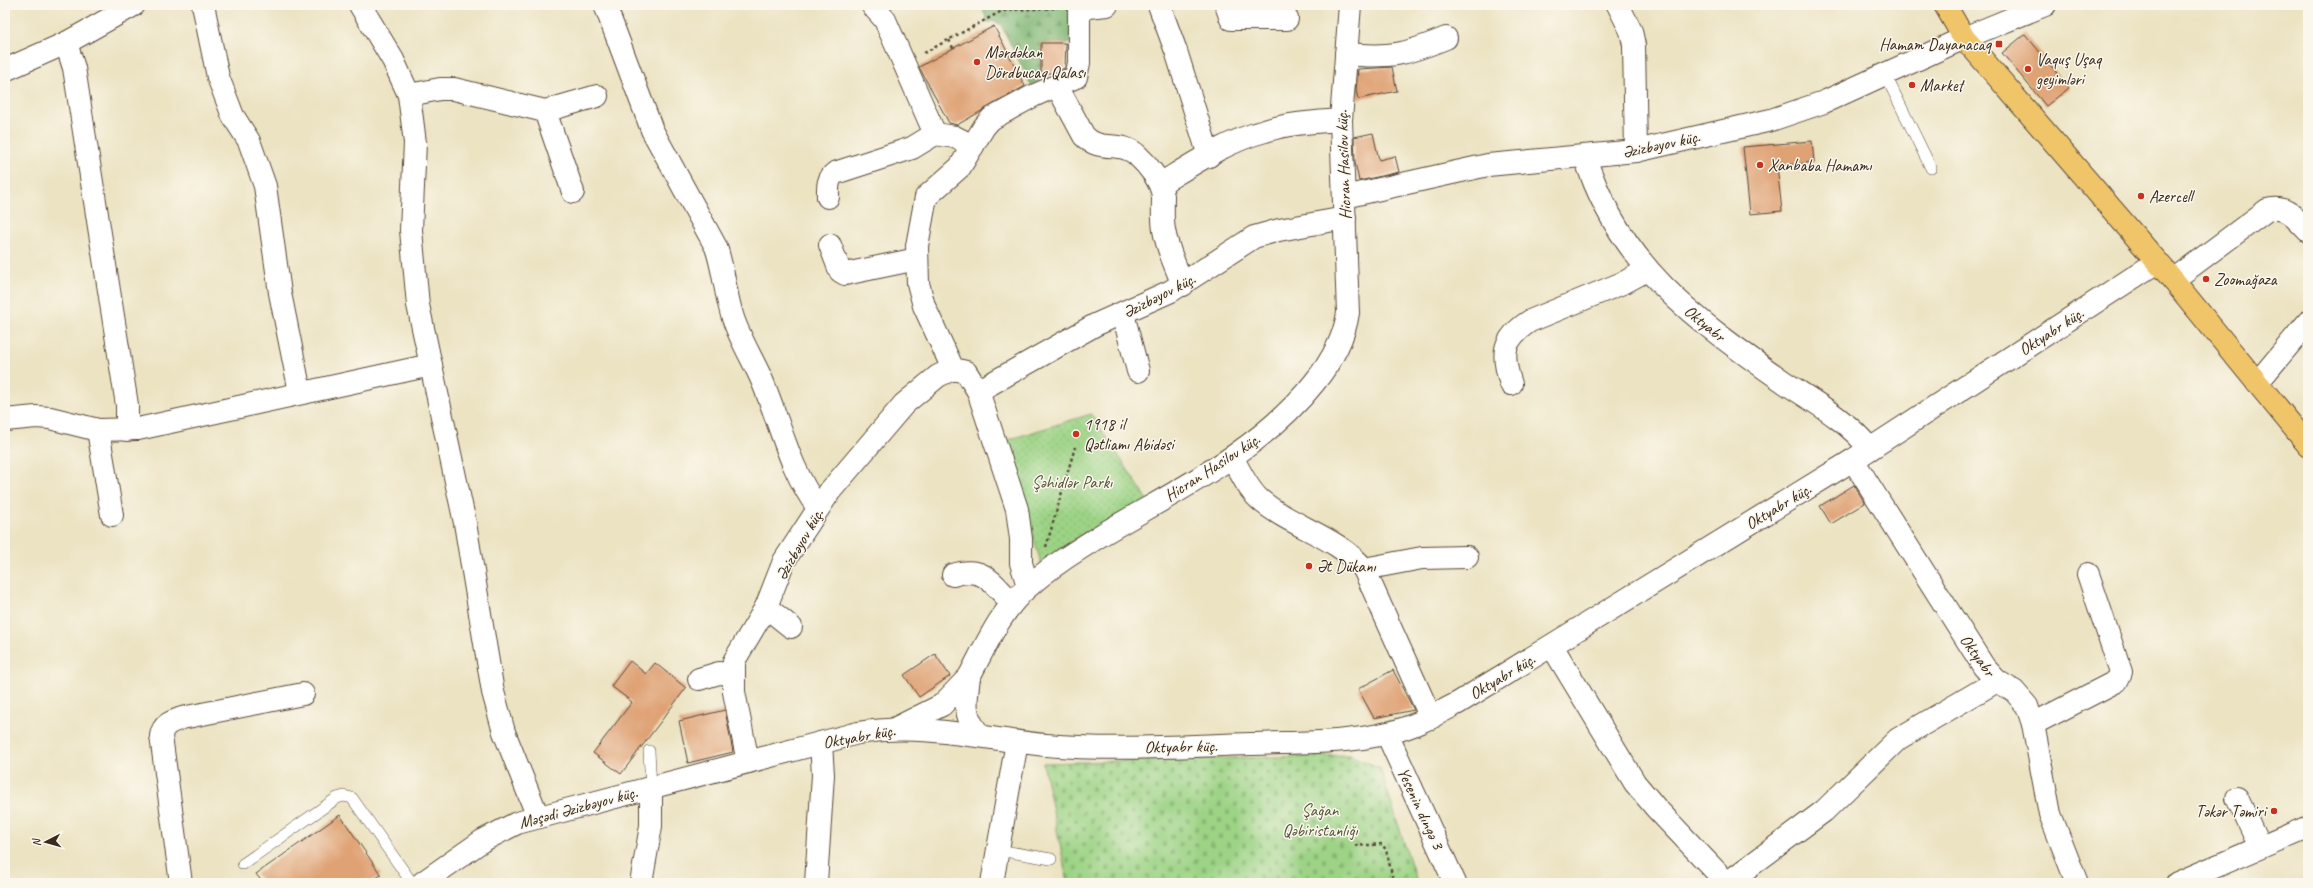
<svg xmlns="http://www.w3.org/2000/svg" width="2313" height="888" font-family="Caveat,sans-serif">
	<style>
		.green { fill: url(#green-dots); stroke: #6c7e52 }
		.forest { fill: url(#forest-firs); stroke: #5c7048 }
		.cemetery { fill: url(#cemetery-stones); stroke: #6c7e52 }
		.building { fill: #dfa275 }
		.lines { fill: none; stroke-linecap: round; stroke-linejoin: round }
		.service-casing { stroke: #564637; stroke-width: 12 }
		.minor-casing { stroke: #564637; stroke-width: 24 }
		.tertiary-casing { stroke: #564637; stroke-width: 24 }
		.primary-casing { stroke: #564637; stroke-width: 24 }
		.path { stroke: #564637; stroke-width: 2.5; stroke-dasharray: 3 3; stroke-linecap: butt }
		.service { stroke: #fff; stroke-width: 11 }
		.minor { stroke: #fff; stroke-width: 22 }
		.tertiary { stroke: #fff; stroke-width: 22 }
		.primary { stroke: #f0c469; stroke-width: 22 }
		.poi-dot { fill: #c8321e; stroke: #fbf7ec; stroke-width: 1.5 }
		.labels { text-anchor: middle; stroke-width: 3; stroke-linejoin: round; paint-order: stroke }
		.poi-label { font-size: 17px; fill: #3b2a1e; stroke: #fbf7ec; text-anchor: start }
		.street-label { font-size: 17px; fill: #3b2a1e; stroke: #fbf7ec }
		.park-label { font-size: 17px; fill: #535438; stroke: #fbf7ec }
	</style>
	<defs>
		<pattern id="green-dots" width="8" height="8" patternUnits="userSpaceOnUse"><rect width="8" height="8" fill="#9cd385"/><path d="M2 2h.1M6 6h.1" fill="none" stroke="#87b572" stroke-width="1.8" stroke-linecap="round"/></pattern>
		<pattern id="forest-firs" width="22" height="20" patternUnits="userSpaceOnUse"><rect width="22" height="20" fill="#7db572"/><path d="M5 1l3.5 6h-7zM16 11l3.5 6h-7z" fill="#68935d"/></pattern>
		<pattern id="cemetery-stones" width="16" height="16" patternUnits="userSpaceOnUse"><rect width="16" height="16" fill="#9cd385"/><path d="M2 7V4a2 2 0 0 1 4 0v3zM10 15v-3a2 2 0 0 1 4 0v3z" fill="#87b572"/></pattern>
	</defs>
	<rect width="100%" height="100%" fill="#fbf7ec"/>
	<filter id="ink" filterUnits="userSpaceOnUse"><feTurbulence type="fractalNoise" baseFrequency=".025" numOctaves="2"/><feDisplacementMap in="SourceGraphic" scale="8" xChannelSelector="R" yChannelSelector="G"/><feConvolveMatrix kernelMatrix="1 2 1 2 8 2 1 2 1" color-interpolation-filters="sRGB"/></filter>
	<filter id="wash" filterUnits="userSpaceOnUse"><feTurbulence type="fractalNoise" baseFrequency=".012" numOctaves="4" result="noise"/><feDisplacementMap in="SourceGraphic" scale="16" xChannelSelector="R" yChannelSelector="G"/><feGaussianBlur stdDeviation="0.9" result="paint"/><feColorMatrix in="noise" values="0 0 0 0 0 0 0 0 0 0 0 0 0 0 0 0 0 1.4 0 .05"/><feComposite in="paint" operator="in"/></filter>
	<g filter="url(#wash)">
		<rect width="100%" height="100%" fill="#ece3c2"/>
		<polygon class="green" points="1091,414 1147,499 1041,563 1004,441"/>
		<polygon class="forest" points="981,5 1071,5 1071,43 1041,43 1040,81 1031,85 1001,25 995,21 988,22"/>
		<polygon class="cemetery" points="1350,755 1380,768 1417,883 1068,883 1043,763"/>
		<g id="blocks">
			<g class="building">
				<polygon points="994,26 1025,86 957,125 949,123 919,67"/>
				<polygon points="2025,34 2069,88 2046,106 2002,53"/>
				<polygon points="1041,43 1066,43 1065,68 1053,73 1041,73"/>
				<polygon points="1392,67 1397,91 1358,99 1356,90 1358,69"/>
				<polygon points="1373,133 1379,160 1395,156 1399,172 1359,181 1355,162 1354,137"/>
				<polygon points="1812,141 1814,162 1777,166 1782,211 1750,214 1743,147"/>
				<polygon points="1854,485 1865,503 1831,524 1820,506"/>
				<polygon points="935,654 950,676 919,697 904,675"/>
				<polygon points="630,661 646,674 655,663 686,688 621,774 593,753 632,702 611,686"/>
				<polygon points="1393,670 1414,710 1374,718 1358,689"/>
				<polygon points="725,710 733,752 688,763 679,721"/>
				<polygon points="340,815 381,875 369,883 263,883 256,874"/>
			</g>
		</g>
	</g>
	<g filter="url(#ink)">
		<use href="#blocks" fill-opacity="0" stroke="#564637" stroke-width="1"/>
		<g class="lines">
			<defs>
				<g id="service">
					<polyline points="1885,74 1931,168"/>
					<polyline points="649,751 651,788"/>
					<polyline points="998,850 1051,859"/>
					<polyline points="243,864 337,798 344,796 352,798 412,883"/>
				</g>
				<g id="minor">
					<polyline points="203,5 218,77 233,116 249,141 265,186 280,293 300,392"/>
					<polyline points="360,5 393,60 409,95 415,143 411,230 418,305 465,523 493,692 504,732 538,817"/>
					<path d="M605,5L652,130L716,247C724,270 725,294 733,318C740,339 752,358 761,378C780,422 789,469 818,508"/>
					<polyline points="872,5 885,20 935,134"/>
					<polyline points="1159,5 1176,51 1209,156"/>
					<polyline points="1226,5 1231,19 1287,19"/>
					<polyline points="1618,5 1631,31 1634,45 1636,151"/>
					<polyline points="1079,8 1107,5"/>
					<polyline points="66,43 74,68 127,405 127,430"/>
					<path d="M1346,54C1391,58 1404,55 1446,38"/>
					<polyline points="5,70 66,43 134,5"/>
					<path d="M1057,86L1084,136C1100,153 1121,140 1137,155C1148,165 1161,181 1163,196C1163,207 1162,218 1164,230C1167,249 1176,267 1183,285"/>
					<polyline points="409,95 440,89 454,89 545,111 597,96"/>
					<polyline points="545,111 573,192"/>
					<path d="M1585,157C1620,266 1694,319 1784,382C1814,402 1847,420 1870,449"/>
					<path d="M1160,184C1193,164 1227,141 1265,131C1289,123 1315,122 1341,120"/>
					<path d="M828,197C828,188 827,179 835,173L912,148L935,134L955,137L973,146"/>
					<polyline points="1344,197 1488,165 1636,151 1771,120 1824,102 1964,38"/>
					<polyline points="830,245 840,271 845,274 917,259"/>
					<path d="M2173,280L2267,210C2286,204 2296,219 2308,231"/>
					<polyline points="1123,314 1138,371"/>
					<polyline points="2257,383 2308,322"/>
					<path d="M1511,384C1501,354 1502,339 1530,321L1625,282L1647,270"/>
					<polyline points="978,391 1095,325 1171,291 1254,237 1279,230 1345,218"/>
					<polyline points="5,420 36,417 50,418 98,430 138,429 431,365"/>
					<polyline points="98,430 112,515"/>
					<path d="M1232,457C1240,471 1247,488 1259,499C1291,527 1337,536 1364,569L1431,718"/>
					<polyline points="1853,460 1984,667 1997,681 2014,691 2027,706 2033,724 2050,814 2077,883"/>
					<polyline points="1364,569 1422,558 1467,557"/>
					<path d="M953,575C984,565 992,583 1012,603"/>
					<polyline points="1028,586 1021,563 1021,539 1017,509 978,391 966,372 953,369 924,306 918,283 917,246 926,197 960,167 984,127 991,119 1033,96 1076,77 1079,63 1079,5"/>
					<polyline points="766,607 791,627"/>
					<polyline points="1552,646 1635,783 1656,808 1727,883"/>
					<path d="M969,677C986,645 1001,610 1029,586C1051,566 1078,550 1103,534C1177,490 1259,452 1314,383C1331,362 1344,340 1348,313L1341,120L1350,5"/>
					<polyline points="699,679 719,673 733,674"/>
					<polyline points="2033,724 2117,681 2121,672 2088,574"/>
					<path d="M896,728L942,705L969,677C966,702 962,716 981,736"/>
					<polyline points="1387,734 1455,883"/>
					<polyline points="748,762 734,692 734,661 766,607 784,561 830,491 904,404 938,376 953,369"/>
					<polyline points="2237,798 2260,847"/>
					<path d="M181,883L161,736C163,724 171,722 182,718L303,694"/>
					<polyline points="641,883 651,826 651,788"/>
					<polyline points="816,883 823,775 821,743"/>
					<polyline points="992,883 1017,742"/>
					<polyline points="1727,883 1824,811 1898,739 1997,681"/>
					<polyline points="2177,883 2308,827"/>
				</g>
				<g id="tertiary">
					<polyline points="1964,38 2045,5"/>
					<path d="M422,883L482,841L517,823L858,733C921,722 983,739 1046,745C1114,751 1183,746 1251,744C1296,742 1344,744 1388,733C1414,727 1435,715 1458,703L1853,460L2157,262"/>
				</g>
				<polyline id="primary" points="1945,5 1964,38 2173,280 2308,445"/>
			</defs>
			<use href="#service" class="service-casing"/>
			<use href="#minor" class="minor-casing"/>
			<use href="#tertiary" class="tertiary-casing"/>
			<use href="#primary" class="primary-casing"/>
			<g class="path">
				<polyline points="949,40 953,48"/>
				<polyline points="924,53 1000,12 1008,10 1058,8"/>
				<polyline points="1046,547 1075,447"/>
				<polyline points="1355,846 1382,844 1386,850 1394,883"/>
			</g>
			<use href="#service" class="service"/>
			<use href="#minor" class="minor"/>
			<use href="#tertiary" class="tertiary"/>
			<use href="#primary" class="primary"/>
		</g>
	</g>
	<g class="poi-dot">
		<rect x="1995" y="40" width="8" height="8" rx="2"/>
		<circle cx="977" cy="62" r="4"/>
		<circle cx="2028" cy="69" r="4"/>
		<circle cx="1912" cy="85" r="4"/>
		<circle cx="1760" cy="165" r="4"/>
		<circle cx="2141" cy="196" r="4"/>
		<circle cx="2206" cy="279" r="4"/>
		<circle cx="1076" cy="434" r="4"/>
		<circle cx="1309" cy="566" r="4"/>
		<circle cx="2274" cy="811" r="4"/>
	</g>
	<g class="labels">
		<g class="poi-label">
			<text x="1991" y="50" text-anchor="end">Hamam Dayanacaq</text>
			<text x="985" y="58">Mərdəkan<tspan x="985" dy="20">Dördbucaq Qalası</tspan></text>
			<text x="2036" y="65">Vaquş Uşaq<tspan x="2036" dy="20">geyimləri</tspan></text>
			<text x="1920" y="91">Market</text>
			<text x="1768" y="171">Xanbaba Hamamı</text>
			<text x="2149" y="202">Azercell</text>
			<text x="2214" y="285">Zoomağaza</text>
			<text x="1084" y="430">1918 il<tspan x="1084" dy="20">Qətliamı Abidəsi</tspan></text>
			<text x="1317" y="572">Ət Dükanı</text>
			<text x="2266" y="817" text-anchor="end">Təkər Təmiri</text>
		</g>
		<g class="street-label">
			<text transform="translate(1661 144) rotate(-12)" y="6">Əzizbəyov küç.</text>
			<text transform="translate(1343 165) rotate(-92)" y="6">Hicran Hasilov küç.</text>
			<text transform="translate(1159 295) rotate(-27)" y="6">Əzizbəyov küç.</text>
			<text transform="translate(1705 323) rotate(39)" y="6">Oktyabr</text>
			<text transform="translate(2051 331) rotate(-33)" y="6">Oktyabr küç.</text>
			<text transform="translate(1212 467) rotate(-33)" y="6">Hicran Hasilov küç.</text>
			<text transform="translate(1778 506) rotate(-31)" y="6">Oktyabr küç.</text>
			<text transform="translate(799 544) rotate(-60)" y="6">Əzizbəyov küç.</text>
			<text transform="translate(1978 655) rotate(54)" y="6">Oktyabr</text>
			<text transform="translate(1502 676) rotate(-31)" y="6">Oktyabr küç.</text>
			<text transform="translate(859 736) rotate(-10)" y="6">Oktyabr küç.</text>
			<text transform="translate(1181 746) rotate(-1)" y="6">Oktyabr küç.</text>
			<text transform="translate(578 807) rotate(-15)" y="6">Məşədi Əzizbəyov küç.</text>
			<text transform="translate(1421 808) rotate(65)" y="6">Yesenin dıngə 3</text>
		</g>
		<g class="park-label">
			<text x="1072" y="488">Şəhidlər Parkı</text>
			<text x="1320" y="816">Şağan<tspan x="1320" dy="20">Qəbiristanlığı</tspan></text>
		</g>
	</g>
	<rect width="2313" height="888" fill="none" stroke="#fbf7ec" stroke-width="20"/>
	<g transform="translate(46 842) rotate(264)" stroke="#fbf7ec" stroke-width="3" paint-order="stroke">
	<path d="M0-3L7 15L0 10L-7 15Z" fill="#3b2a1e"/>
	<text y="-6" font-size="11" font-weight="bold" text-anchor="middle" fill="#3b2a1e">N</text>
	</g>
</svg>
